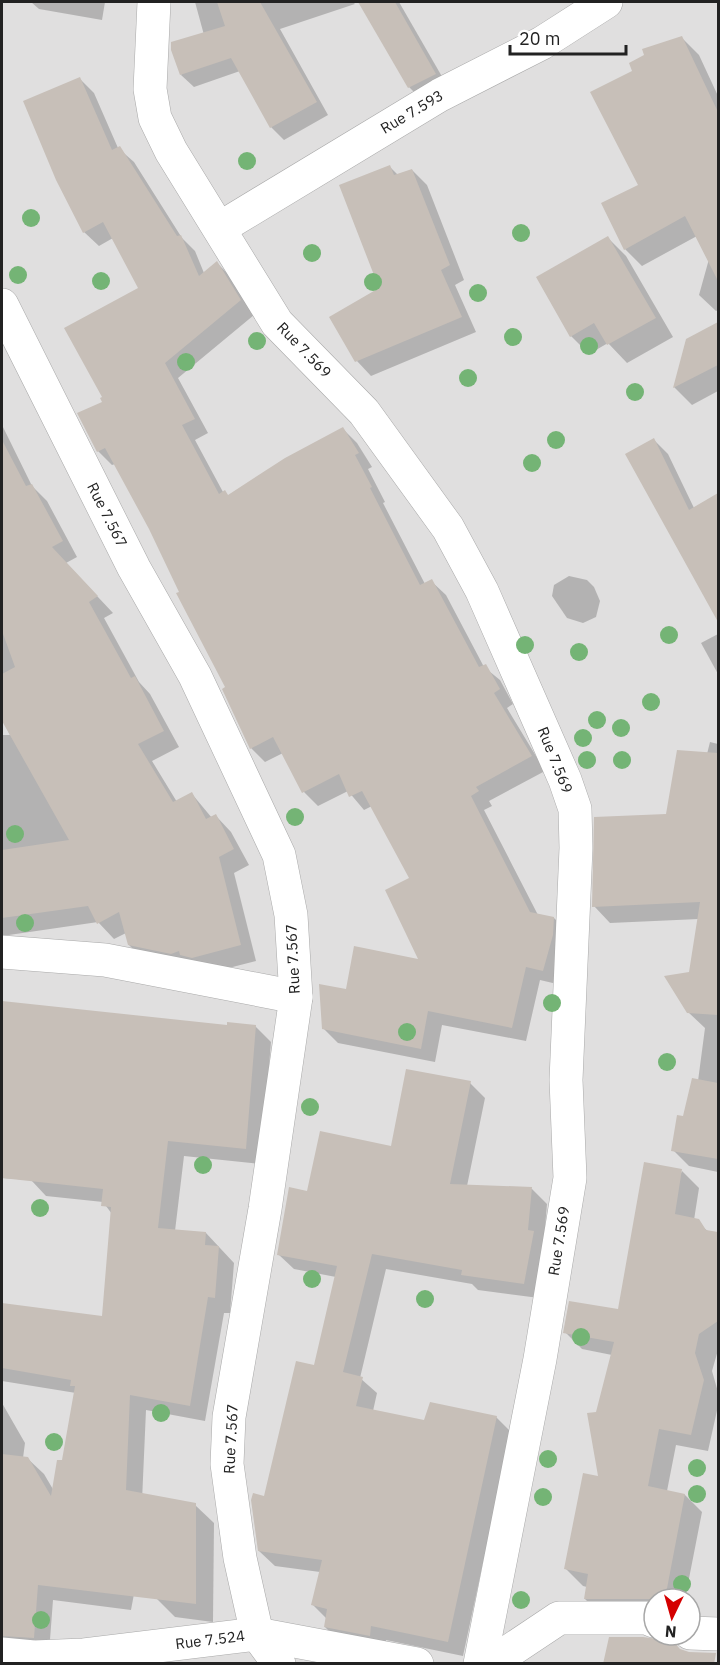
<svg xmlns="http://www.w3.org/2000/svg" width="720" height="1665" font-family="'IBM Plex Sans',sans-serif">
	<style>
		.residential { fill: #e0dfdf; fill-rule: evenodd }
		.shadow { fill: #0003 }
		.building { fill: #c7bfb8 }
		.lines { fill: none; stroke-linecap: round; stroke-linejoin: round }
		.minor-casing { stroke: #a9a9a9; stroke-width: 34 }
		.minor { stroke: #fff; stroke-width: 33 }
		.tree { fill: #74b475 }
		.labels { text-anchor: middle; stroke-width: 6; stroke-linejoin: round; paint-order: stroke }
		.street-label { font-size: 15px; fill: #222; stroke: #fff }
	</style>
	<rect width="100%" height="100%" fill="#f2efe9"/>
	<path class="residential" d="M2,2H718V1663L2,1664ZM654,1599H690V1635H654Z"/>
	<g class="shadow">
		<polygon points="31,2 105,2 102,20 39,9"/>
		<polygon points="195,2 353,2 355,4 280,29 328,115 284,140 271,127 240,71 194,87 181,75 204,35"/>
		<polygon points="360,2 399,2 448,87 422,100 409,87"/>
		<polygon points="682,38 699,55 718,96 718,310 716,311 699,295 709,259 697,236 642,266 625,249 640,186 634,72"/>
		<polygon points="80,79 94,93 118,148 134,162 182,238 195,251 204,273 217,263 231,277 254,315 178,378 208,433 195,440 223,492 229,496 343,429 357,443 372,467 368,469 385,502 383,503 425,584 431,581 446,595 484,667 500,680 513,704 507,708 545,771 489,801 492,806 484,810 538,915 554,918 568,932 557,984 540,980 526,1041 442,1025 435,1062 338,1043 324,1029 348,990 421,961 411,879 372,806 364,810 348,791 318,806 304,792 283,753 265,762 251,748 227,688 150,529 115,464 112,465 98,451 104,403 140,288 113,238 99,246 84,232"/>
		<polygon points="390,167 398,175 412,170 427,185 464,280 455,285 476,332 371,376 357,361 381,289"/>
		<polygon points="608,238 626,256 673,337 627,363 608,343 589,354 571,336"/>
		<polygon points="718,324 718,391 692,405 674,387 687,340"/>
		<polygon points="2,425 32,486 47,501 77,557 66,563 113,613 104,618 139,682 150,694 179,747 152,761 177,802 192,794 212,818 216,816 231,832 249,865 234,873 256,961 209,973 145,961 129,945 126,933 114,939 98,922 2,936 2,735 10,735 2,718"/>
		<polygon points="654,440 668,454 694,508 718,494 718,619 627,454"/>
		<polygon points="569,576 587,580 594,587 600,601 596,617 583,623 567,618 552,596 554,585"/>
		<polygon points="718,634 718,674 701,643"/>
		<polygon points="710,742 718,744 718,1172 689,1166 673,1150 698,1081 705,1028 688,1012 690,974 699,919 610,923 594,906 667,815 707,754"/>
		<polygon points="2,1003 228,1026 255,1026 271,1042 261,1164 184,1156 175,1231 206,1233 234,1263 230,1313 224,1313 205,1421 146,1410 142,1501 150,1509 131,1610 53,1600 49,1653 2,1658 2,1403 25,1443 23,1458 27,1458 44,1474 54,1491 63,1462 76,1393 2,1381 2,1304 104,1318 112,1214 103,1202 46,1196 31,1180 2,1178"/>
		<polygon points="470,1083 485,1098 467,1186 532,1189 547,1204 539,1298 478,1290 472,1284 386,1269 360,1378 377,1393 373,1411 425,1422 496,1417 511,1432 463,1656 386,1640 385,1650 340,1642 325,1627 327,1619 313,1605 320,1572 275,1566 259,1551 265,1498 315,1367 336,1277 294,1269 278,1254 309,1193 392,1148"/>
		<polygon points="682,1171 699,1188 694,1220 709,1232 718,1234 718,1350 712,1371 718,1392 718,1406 708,1451 676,1445 667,1491 685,1495 702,1512 685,1599 654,1599 654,1616 602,1616 585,1599 587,1587 583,1586 566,1569 600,1478 597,1414 612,1355 582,1349 565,1332 619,1310"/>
		<polygon points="195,1505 214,1523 213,1622 175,1617 157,1599"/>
	</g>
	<g class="building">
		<polygon points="217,2 260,2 317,102 270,128 231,58 180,75 171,50 171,42 225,26"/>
		<polygon points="358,2 395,2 436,74 408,88"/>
		<polygon points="682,36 718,112 718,281 685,216 624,250 601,203 638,185 590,92 632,71 629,63 644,55 642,49"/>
		<polygon points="80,77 112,150 120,146 177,236 181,235 199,276 217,261 241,300 165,363 195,419 182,425 219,494 225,490 228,495 285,458 343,427 359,453 355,455 372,487 370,488 420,585 432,579 479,667 486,664 500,689 494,693 532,756 476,787 479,791 471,796 530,912 554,917 553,935 543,971 526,967 512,1028 428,1011 421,1049 322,1029 319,984 346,989 354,946 418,959 385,890 409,878 362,791 349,797 339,774 302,793 273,737 250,749 222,689 225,687 176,593 179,592 149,529 105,448 97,452 77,413 102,402 100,398 102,397 64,328 138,288 103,222 83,233 56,180 23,101"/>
		<polygon points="390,165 394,175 412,169 450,265 441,270 462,317 355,362 329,317 379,288 339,185"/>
		<polygon points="608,236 656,318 607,345 594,323 570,337 536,277"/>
		<polygon points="718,322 718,365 673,388 686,339"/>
		<polygon points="654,438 689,510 718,493 718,622 625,454"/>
		<polygon points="2,440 26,486 32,484 63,541 52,547 98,596 89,602 131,678 135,676 164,731 138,744 173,802 192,792 206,819 216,814 234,849 219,857 241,945 192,958 180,955 179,951 171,954 128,945 119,912 97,924 88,906 2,918 2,850 69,840 2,721 2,674 15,667 2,631"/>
		<polygon points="677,750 718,753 718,1015 687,1013 664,976 689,972 700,902 592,907 594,817 666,814"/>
		<polygon points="2,1001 227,1025 227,1022 256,1025 246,1149 168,1141 158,1228 206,1232 205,1245 219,1246 215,1298 208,1297 190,1406 130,1395 126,1490 196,1503 196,1604 38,1585 34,1638 2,1636 2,1454 28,1457 51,1496 57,1460 62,1460 75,1386 70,1386 71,1380 2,1368 2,1303 102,1316 111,1207 101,1206 103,1189 2,1178"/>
		<polygon points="406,1069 471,1081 450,1184 532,1187 528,1230 534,1231 524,1284 461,1275 462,1270 372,1254 343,1372 363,1377 356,1406 424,1420 430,1402 497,1416 448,1642 371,1626 370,1636 324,1627 327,1609 311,1605 322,1560 258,1551 251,1500 253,1493 264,1496 296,1361 314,1365 337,1266 277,1255 289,1187 307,1191 320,1131 391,1146"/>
		<polygon points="692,1078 718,1083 718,1159 671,1151 677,1115 683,1116"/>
		<polygon points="644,1162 682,1169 675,1214 699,1219 706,1230 718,1232 718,1321 699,1334 695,1353 704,1380 691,1435 659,1429 648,1486 685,1494 665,1599 584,1599 588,1574 564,1569 583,1473 598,1476 587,1413 596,1412 614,1342 563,1333 569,1301 618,1309"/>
		<polygon points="609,1637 643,1637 673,1641 680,1649 689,1652 716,1653 714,1664 603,1664"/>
	</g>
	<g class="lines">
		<defs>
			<g id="minor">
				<polyline points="154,2 150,89 155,118 171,151 277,323 364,412 448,528 482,591 565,780 575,809 576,848 566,1080 570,1178 540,1359 480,1664"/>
				<polyline points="220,228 440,95 542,43 606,2"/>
				<polyline points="2,305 134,568 195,676 279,855 291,915 296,997 265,1209 229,1417 227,1464 240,1558 257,1634 279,1664"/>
				<polyline points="2,952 105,960 296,997"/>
				<polyline points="690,1633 718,1634"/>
				<polyline points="2,1654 34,1657 84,1655 257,1634 417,1664"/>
				<polyline points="490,1664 559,1618 647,1618 654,1621"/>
			</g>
		</defs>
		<use href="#minor" class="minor-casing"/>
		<use href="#minor" class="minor"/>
	</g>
	<g class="tree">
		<circle cx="247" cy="161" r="9"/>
		<circle cx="31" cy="218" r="9"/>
		<circle cx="521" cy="233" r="9"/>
		<circle cx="312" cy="253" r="9"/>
		<circle cx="18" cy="275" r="9"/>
		<circle cx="101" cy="281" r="9"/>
		<circle cx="373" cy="282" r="9"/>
		<circle cx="478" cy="293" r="9"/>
		<circle cx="513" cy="337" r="9"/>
		<circle cx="257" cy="341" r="9"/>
		<circle cx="589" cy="346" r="9"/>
		<circle cx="186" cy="362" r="9"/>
		<circle cx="468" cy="378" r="9"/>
		<circle cx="635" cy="392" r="9"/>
		<circle cx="556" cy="440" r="9"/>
		<circle cx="532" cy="463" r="9"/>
		<circle cx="669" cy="635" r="9"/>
		<circle cx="525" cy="645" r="9"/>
		<circle cx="579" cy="652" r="9"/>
		<circle cx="651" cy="702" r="9"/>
		<circle cx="597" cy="720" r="9"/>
		<circle cx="621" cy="728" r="9"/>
		<circle cx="583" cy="738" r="9"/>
		<circle cx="587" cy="760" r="9"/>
		<circle cx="622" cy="760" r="9"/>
		<circle cx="295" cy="817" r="9"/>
		<circle cx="15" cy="834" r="9"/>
		<circle cx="25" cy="923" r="9"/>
		<circle cx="552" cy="1003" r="9"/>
		<circle cx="407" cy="1032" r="9"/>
		<circle cx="667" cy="1062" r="9"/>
		<circle cx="310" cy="1107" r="9"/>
		<circle cx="203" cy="1165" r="9"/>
		<circle cx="40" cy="1208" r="9"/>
		<circle cx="312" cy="1279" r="9"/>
		<circle cx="425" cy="1299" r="9"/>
		<circle cx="581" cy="1337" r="9"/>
		<circle cx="161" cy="1413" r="9"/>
		<circle cx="54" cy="1442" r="9"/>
		<circle cx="548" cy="1459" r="9"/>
		<circle cx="697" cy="1468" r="9"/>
		<circle cx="697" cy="1494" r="9"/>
		<circle cx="543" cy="1497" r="9"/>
		<circle cx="682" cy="1584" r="9"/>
		<circle cx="521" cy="1600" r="9"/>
		<circle cx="41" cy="1620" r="9"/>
	</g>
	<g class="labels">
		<g class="street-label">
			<text transform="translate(412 112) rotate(-31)" y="5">Rue 7.593</text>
			<text transform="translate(304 350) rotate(46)" y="5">Rue 7.569</text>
			<text transform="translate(107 515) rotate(63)" y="5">Rue 7.567</text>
			<text transform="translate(555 760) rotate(68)" y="5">Rue 7.569</text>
			<text transform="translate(293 959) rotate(-93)" y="5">Rue 7.567</text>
			<text transform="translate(559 1241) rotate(-81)" y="5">Rue 7.569</text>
			<text transform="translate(231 1439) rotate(-87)" y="5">Rue 7.567</text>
			<text transform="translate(210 1640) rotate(-7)" y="5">Rue 7.524</text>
		</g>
	</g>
	<rect width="720" height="1665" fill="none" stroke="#222222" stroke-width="6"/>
	<g transform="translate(672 1617) rotate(185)"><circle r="28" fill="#ffffff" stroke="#a7a7a7" stroke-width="1.5"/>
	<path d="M0-4.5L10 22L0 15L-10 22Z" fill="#d40000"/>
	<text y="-9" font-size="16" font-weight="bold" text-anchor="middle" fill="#222222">N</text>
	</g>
	<path d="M510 45v9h116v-9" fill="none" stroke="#222222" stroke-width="3"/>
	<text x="519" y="45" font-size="18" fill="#222222" stroke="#ffffff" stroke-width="4.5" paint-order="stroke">20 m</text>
</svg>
